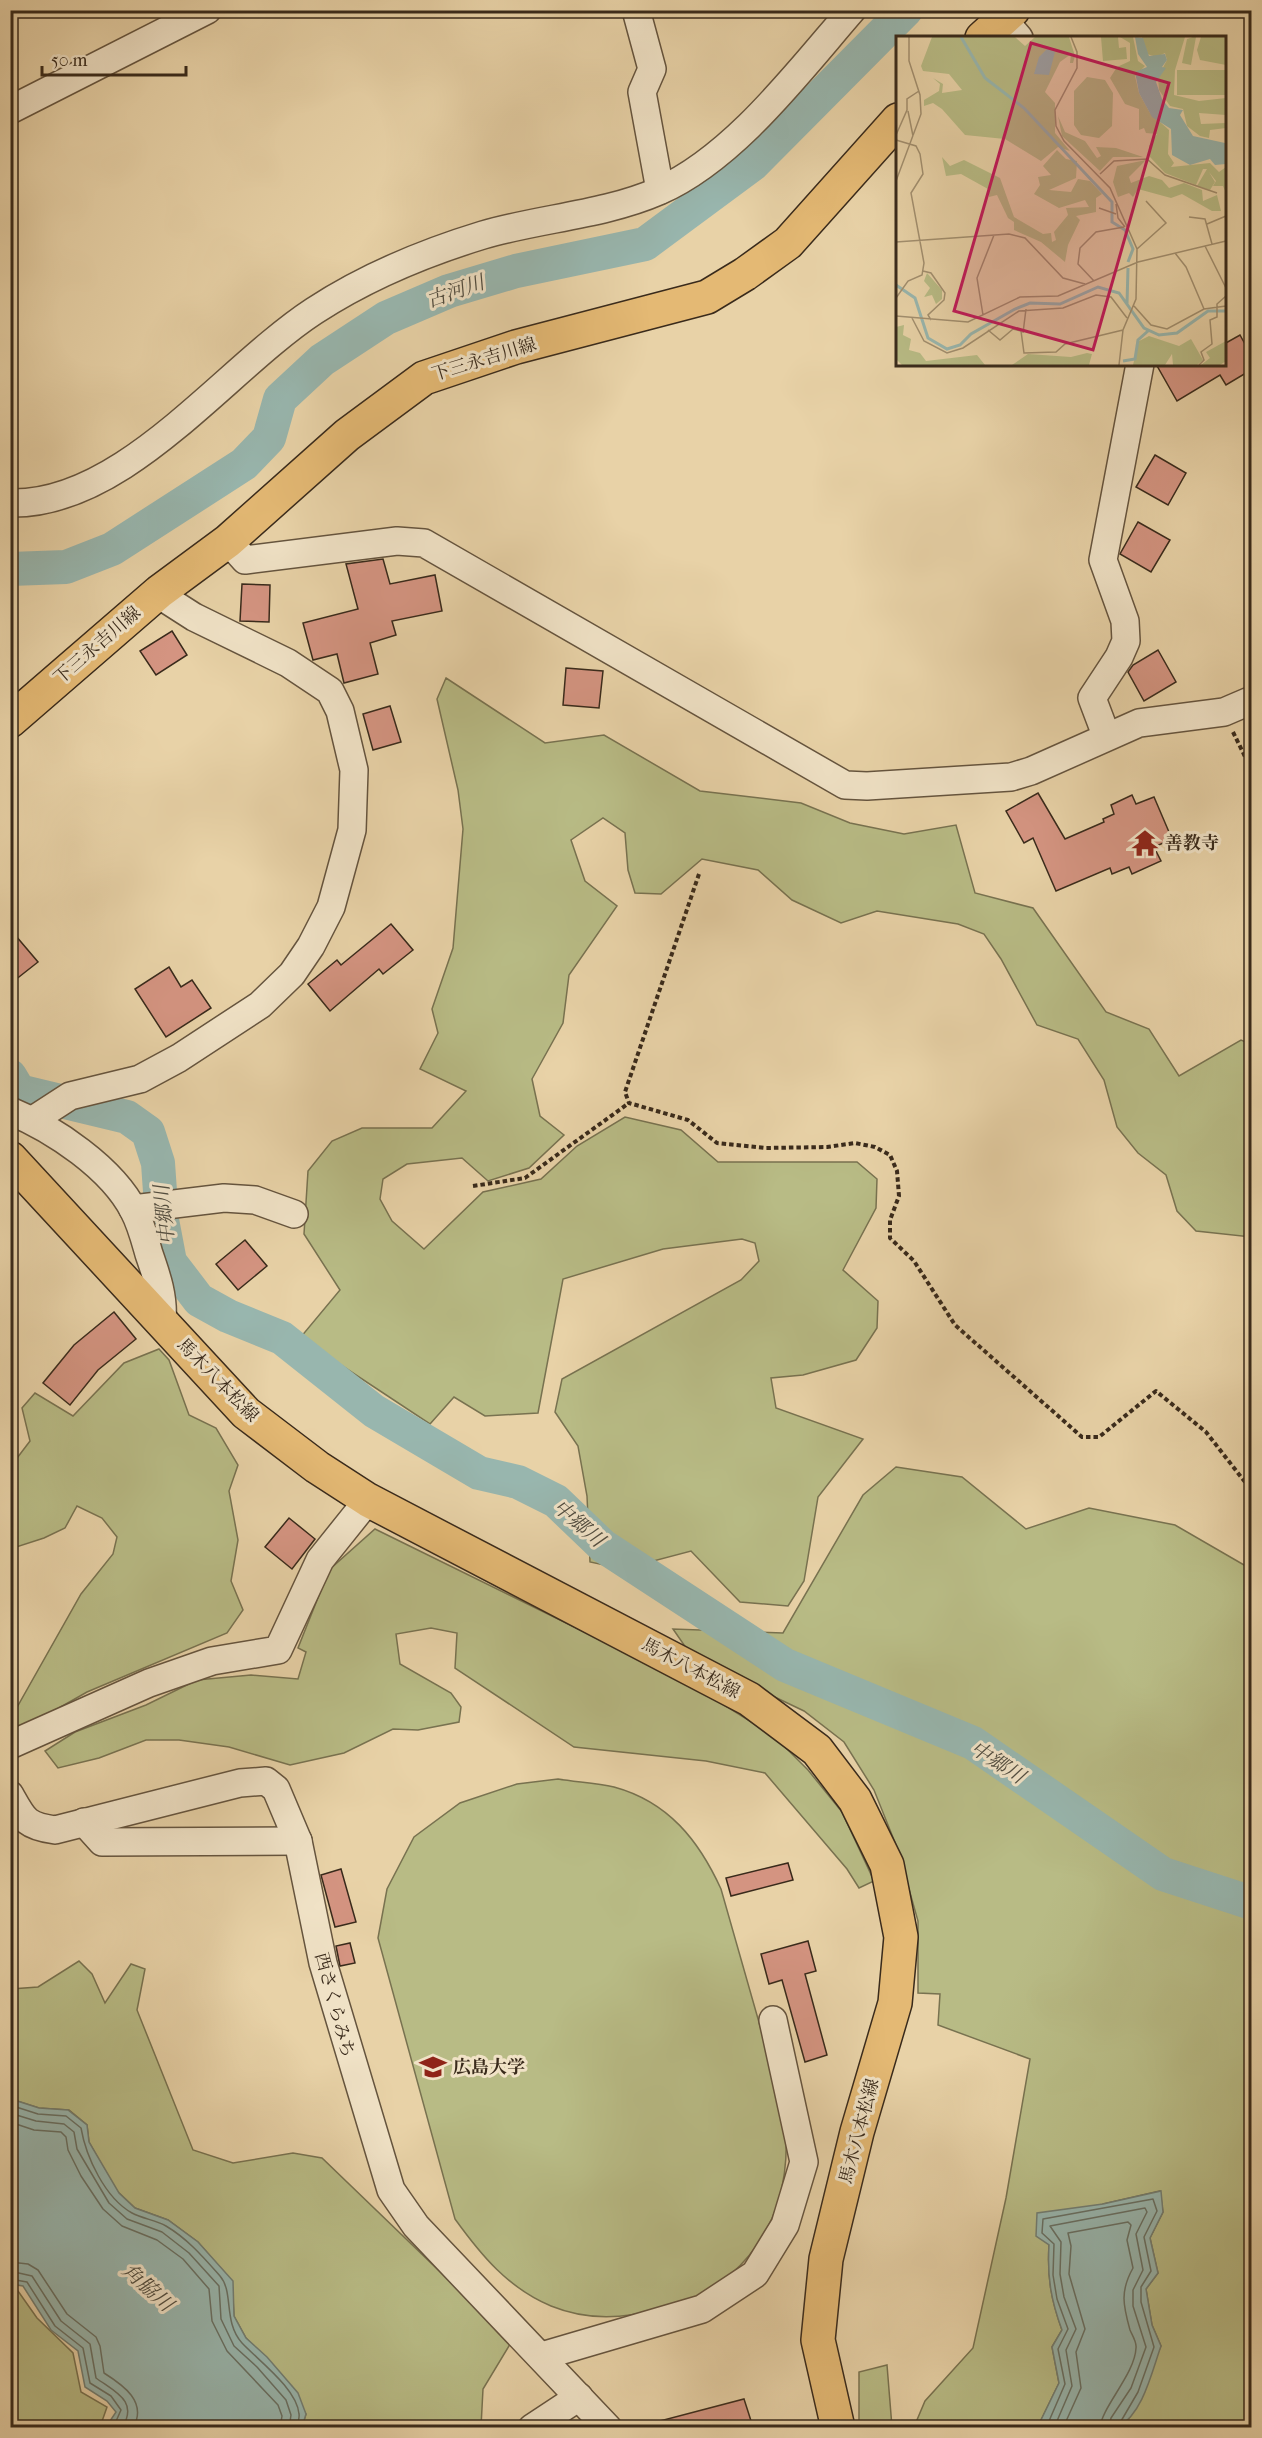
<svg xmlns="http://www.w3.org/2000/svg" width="1262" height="2438" font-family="'IM FELL French Canon','Noto Serif JP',serif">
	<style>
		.green { fill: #b8bb85; stroke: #787250; stroke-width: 1.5 }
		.water { fill: #98b6ae; stroke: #727e73; stroke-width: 1.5 }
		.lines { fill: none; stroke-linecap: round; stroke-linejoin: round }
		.shore { stroke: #687064; stroke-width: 1.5 }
		.river { stroke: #98b6ae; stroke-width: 34 }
		.building { fill: #d49481; stroke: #392a1b; stroke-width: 1.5 }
		.minor-casing { stroke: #65543e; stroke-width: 30 }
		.major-casing { stroke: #392a1b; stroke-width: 36 }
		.path { stroke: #392a1b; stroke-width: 4; stroke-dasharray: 4.5 3; stroke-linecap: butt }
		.minor { stroke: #f0e2c6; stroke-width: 27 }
		.major { stroke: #e4b974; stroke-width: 33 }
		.labels { text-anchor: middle; stroke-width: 6; stroke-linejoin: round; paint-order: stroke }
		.street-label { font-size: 18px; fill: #392a1b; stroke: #f0e2c6 }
		.poi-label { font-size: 18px; font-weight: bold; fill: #392a1b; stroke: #f0e2c6; text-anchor: start }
		.water-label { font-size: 20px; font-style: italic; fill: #514d40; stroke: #f0e2c6 }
		.inset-river { fill: none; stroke: #98b6ae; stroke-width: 3 }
		.inset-road { fill: none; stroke: #a28f6f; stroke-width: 1.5 }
		.view { fill: #c2185b; fill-opacity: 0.15; stroke: #c2185b; stroke-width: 3 }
		.inset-edge { fill: none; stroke: #392a1b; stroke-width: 3 }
	</style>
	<rect width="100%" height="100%" fill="#e8d2a7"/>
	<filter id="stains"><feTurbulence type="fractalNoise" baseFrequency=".00333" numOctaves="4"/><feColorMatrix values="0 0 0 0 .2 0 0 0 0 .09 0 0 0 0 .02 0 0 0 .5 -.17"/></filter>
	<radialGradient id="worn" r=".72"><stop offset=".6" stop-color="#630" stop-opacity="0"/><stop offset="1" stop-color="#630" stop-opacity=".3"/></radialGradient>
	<g class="green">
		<polygon points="446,678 545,743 604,735 700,791 801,803 850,823 904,834 956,825 975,893 1033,908 1106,1012 1149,1029 1179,1076 1241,1040 1251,1044 1251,1237 1196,1231 1177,1211 1166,1175 1138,1153 1117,1127 1104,1080 1078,1039 1037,1025 1001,959 984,934 958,924 877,911 841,923 792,900 758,870 702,859 661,894 635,893 628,870 625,833 603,818 571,840 585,881 617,906 569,975 563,1023 532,1079 540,1116 564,1135 529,1168 488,1181 462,1158 407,1164 383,1179 380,1199 392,1221 424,1249 483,1192 541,1179 577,1146 625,1117 681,1130 718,1162 857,1162 877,1179 876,1208 843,1270 878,1301 877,1328 856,1360 803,1375 771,1378 776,1408 863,1439 818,1497 804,1581 788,1606 740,1602 691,1551 623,1569 590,1562 587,1496 578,1446 555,1412 562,1379 741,1280 759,1261 755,1243 742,1239 663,1249 563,1279 538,1413 485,1416 454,1397 430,1424 300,1338 340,1290 304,1234 308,1171 332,1141 362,1128 432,1128 466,1091 420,1069 438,1033 432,1009 453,948 463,829 458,790 437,699"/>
		<polygon points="159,1349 169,1360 189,1415 216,1428 238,1465 229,1491 238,1540 231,1581 243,1610 227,1633 87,1692 15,1733 11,1730 11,1718 81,1594 113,1554 117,1537 102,1518 77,1506 65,1528 44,1538 16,1547 11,1564 11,1466 30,1441 22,1408 35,1393 73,1416 124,1363"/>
		<path d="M896,1467L962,1477L1026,1529L1089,1508L1175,1525L1251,1569V2427H1118L1127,2423L1161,2346L1152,2325L1146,2289L1158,2273L1150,2238L1163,2212L1160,2191L1103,2204L1049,2245C1047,2277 1051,2300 1062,2330L1052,2347L1059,2383L1039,2424L1042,2427H914L925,2401L973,2348L1006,2198L1030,2059L938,2025L940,1994L918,1993V1921L898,1850L874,1790L844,1742L804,1711L693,1658L673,1629L783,1633L863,1495Z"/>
		<polygon points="375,1529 692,1685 774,1736 808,1770 842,1812 874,1881 859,1888 847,1869 765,1773 706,1761 574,1747 455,1668 457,1633 431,1628 396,1634 400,1664 451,1693 461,1707 459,1722 418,1730 393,1729 344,1753 290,1765 229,1747 179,1740 146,1740 99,1758 58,1768 45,1751 75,1732 146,1705 197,1680 251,1675 298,1679 306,1652 298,1648 329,1570"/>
		<path d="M558,1779C576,1782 596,1783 614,1787C669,1802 699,1841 721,1889L784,2110C792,2174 780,2231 730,2275C724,2281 717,2289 709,2293C696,2301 676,2303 662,2308C624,2319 588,2321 551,2306C508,2288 481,2255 455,2219L378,1938L387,1889L414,1837L460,1803L517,1784Z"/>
		<polygon points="79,1961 92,1974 105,2003 131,1964 145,1969 137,2010 193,2150 233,2163 293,2153 322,2158 512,2341 483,2389 481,2427 302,2427 306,2414 278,2371 246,2338 234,2316 232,2281 198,2242 168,2220 135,2208 116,2190 89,2142 87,2125 69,2110 39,2108 11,2099 11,1989 38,1987"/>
		<polygon points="11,2290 18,2291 37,2318 73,2353 81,2392 107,2407 100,2427 11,2427"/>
		<polygon points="887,2365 892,2427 859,2427 859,2372"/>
	</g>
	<g class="water">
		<polygon points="11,2099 39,2108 68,2110 87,2125 89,2142 119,2193 135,2208 168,2220 198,2242 233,2281 234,2316 246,2338 267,2357 298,2393 306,2414 302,2427 106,2427 116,2412 107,2401 85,2387 78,2351 51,2330 23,2286 11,2284"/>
		<path d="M1161,2191L1163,2212L1150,2238L1158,2273L1146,2289L1152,2325L1161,2346C1152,2371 1143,2414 1118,2427H1042L1039,2424L1059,2383L1052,2347L1062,2330C1051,2300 1047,2277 1049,2245L1036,2236L1037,2213L1103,2204Z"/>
	</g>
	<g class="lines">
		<g class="shore">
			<path d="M10,2105L38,2114L66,2116L81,2128C86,2157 105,2198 132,2213C143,2219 156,2220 166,2226C188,2239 204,2258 220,2276C234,2292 223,2322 242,2343C259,2361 297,2389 299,2414C300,2418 297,2423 297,2428"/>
			<polyline points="10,2113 36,2121 64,2124 74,2132 77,2149 109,2203 127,2219 162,2232 189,2253 219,2286 221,2319 234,2346 257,2367 286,2400 291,2415 289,2428"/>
			<polyline points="10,2122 34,2130 61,2132 66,2137 68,2150 81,2176 103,2209 122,2226 157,2240 183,2259 209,2289 212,2321 227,2351 278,2405 282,2416 280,2428"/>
			<path d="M10,2262L28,2264L38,2270L67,2314L96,2337L100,2346L104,2373C123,2385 148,2402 133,2428"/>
			<path d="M10,2271L32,2276L61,2321L90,2344L96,2378C115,2392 139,2401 122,2428"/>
			<polyline points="10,2279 27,2282 55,2326 83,2348 90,2383 111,2396 121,2410 113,2428"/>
			<polyline points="1046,2428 1065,2384 1058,2349 1068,2329 1057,2299 1053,2275 1054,2244 1042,2233 1043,2219 1153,2199 1157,2211 1144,2237 1151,2271 1141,2287 1141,2302 1154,2347 1138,2392 1117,2428"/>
			<polyline points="1054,2428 1072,2386 1066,2350 1076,2329 1064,2297 1060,2274 1061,2242 1050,2226 1145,2208 1147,2212 1136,2234 1143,2270 1133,2290 1133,2306 1146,2347 1131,2388 1111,2418 1109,2428"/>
			<path d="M1063,2428L1081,2388L1076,2352L1085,2329L1069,2274L1071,2246L1068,2233L1128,2222L1131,2225L1127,2240L1133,2268C1120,2291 1123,2305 1130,2330C1132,2335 1137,2342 1136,2348C1135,2374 1101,2408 1100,2428"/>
		</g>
		<g class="river">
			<polyline points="10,569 66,567 112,549 244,464 269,438 280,399 322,360 386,318 449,291 516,271 645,244 753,164 906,10"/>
			<polyline points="10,1076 19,1091 127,1117 148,1132 158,1163 162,1220 170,1262 199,1300 228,1316 282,1338 374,1411 479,1473 518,1482 556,1501 603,1546 785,1665 973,1743 1163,1874 1252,1903"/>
		</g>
	</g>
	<g class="building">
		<polygon points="1240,335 1251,355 1251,370 1226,385 1220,375 1177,401 1156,364 1224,364 1224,344"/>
		<polygon points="1155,455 1186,473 1168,505 1136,487"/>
		<polygon points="1138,522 1170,540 1151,572 1120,554"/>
		<polygon points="383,559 390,584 435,575 442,611 392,621 396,635 370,643 378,674 344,683 337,654 313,660 303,623 358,609 346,564"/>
		<polygon points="242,584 270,585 269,622 240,621"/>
		<polygon points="172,631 187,655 156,675 140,651"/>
		<polygon points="1158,650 1176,682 1144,701 1128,672 1133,665"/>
		<polygon points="566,668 603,671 599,708 563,705"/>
		<polygon points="390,706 401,742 373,750 363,714"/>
		<polygon points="1038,793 1065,839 1104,822 1103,819 1114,814 1111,805 1132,795 1136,804 1154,797 1172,839 1154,847 1161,861 1132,874 1129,867 1112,874 1110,868 1056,891 1033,838 1024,843 1006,811"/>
		<polygon points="391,924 413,950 383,974 379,969 330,1011 308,984 337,960 341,965"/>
		<polygon points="10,929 38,962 10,984"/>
		<polygon points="169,967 181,987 192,980 211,1008 166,1037 135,989"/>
		<polygon points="245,1240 267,1266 238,1290 216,1264"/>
		<polygon points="114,1312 136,1339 98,1370 70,1405 43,1383 74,1345"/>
		<polygon points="289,1518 315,1539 292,1569 265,1547"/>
		<polygon points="788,1863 793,1880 731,1896 726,1878"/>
		<polygon points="341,1869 356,1922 335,1927 321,1875"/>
		<polygon points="808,1941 816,1971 805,1974 827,2055 805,2062 782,1980 769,1984 761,1954"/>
		<polygon points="350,1943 355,1963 340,1966 336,1946"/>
		<polygon points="744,2399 753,2427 657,2427 656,2422"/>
	</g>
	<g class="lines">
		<defs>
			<g id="minor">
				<polyline points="636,10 652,69 642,92 660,190"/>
				<polyline points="1002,18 1019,38"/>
				<polyline points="10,110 207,10"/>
				<path d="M10,503C124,506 224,370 314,311C366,277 424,253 483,235C541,218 604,215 659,191C734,158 799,71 852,10"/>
				<polyline points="228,541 245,560 397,541 424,543 845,785 867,786 1011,777 1031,771 1139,723 1224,712 1252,700"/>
				<polyline points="1106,735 1092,698 1119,657 1126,641 1125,621 1103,560 1140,364"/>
				<path d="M10,1111C54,1129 112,1168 134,1211C141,1224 145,1240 149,1254C157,1277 164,1297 162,1321"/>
				<polyline points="33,1120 70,1096 140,1079 179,1058 260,1005 292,974 311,946 331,907 352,830 354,770 340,711 330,691 288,663 194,617 169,601 159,592"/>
				<polyline points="133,1209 224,1198 255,1200 294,1214"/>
				<polyline points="10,1745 149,1683 212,1661 278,1650 320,1560 368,1500"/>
				<path d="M10,1795C24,1820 26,1826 55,1830L240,1783L266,1781L276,1789L298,1841L323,1963L391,2190L416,2226L608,2428"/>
				<polyline points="84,1822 102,1842 298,1841"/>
				<polyline points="542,2356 702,2309 755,2274 785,2225 804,2162 773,2020"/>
				<polyline points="532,2428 579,2397"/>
			</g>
			<g id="major">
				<polyline points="982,38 1013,10"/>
				<polyline points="10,721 159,592 228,541 347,435 424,378 516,347 707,297 745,274 788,243 898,120"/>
				<polyline points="10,1158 246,1413 317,1467 368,1500 749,1699 817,1750 855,1800 887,1865 901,1937 895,2003 857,2132 826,2259 818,2340 838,2428"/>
			</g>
		</defs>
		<use href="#minor" class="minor-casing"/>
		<use href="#major" class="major-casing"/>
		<g class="path">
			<polyline points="1233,732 1252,771"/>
			<polyline points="699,874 625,1092 629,1103 688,1120 717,1143 766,1148 827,1147 855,1143 875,1147 890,1155 897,1171 899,1196 890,1220 890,1238 914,1261 955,1325 1082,1437 1099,1437 1156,1391 1206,1432 1252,1491"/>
			<polyline points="473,1186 525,1178 629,1103"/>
		</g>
		<use href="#minor" class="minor"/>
		<use href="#major" class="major"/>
	</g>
	<defs>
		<symbol id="temple-bare" viewBox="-9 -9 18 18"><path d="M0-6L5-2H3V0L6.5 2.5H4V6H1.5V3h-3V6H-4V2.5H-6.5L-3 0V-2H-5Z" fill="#8f2418" stroke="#f0e2c6" stroke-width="2.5" paint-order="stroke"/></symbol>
		<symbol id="university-bare" viewBox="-9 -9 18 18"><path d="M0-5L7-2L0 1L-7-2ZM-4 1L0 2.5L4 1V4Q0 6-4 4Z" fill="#8f2418" stroke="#f0e2c6" stroke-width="2.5" paint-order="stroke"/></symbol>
	</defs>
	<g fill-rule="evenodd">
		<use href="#temple-bare" x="1126" y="824" width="38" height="38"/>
		<use href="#university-bare" x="414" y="2048" width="38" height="38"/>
	</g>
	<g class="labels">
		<g class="street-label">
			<text transform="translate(484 359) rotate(-17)" y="6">下三永吉川線</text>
			<text transform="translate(97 645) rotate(-41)" y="6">下三永吉川線</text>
			<text transform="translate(218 1380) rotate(46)" y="6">馬木八本松線</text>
			<text transform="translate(691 1668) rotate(28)" y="6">馬木八本松線</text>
			<text transform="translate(335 2005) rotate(75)" y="6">西さくらみち</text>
			<text transform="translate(859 2131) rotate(-75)" y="6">馬木八本松線</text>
		</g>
		<g class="poi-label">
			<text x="1165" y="849">善教寺</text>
			<text x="453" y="2073">広島大学</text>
		</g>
		<g class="water-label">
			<text transform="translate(455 291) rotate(-19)" y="7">古河川</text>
			<text transform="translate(164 1215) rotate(-96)" y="7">中郷川</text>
			<text transform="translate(579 1523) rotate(41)" y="7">中郷川</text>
			<text transform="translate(998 1762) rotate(33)" y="7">中郷川</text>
			<text transform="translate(148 2287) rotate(42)" y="7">角脇川</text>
		</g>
	</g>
	<g transform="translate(896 36)">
		<rect width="330" height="330" fill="#e8d2a7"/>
		<path d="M36,1H119L129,10L139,1H173L179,20L177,27H174L175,18L164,26L149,56L159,67V97L174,115L162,111L145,125L109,103L69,99L46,73L37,67L28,70V64L43,55L44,48L37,42L47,48L46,57L66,54L53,38L27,35L25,30ZM205,1H222L223,12L230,11L231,23L207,25ZM224,1H237L242,25L249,30L239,40L243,57L254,77L273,94L272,118L278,127L275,131L314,127L323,136L330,131V157L327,150H317L320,145L313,136L319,146L314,154L301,150L311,133H307L300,149L269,137L254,121L253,110L261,98L250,97L248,92L243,94V73L229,68L214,42L221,31L234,25V7ZM246,1H289L279,34L278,59L303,65L330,62V79L303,77L305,88L330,87V92L314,94L313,102L304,100L291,90L287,73L274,70L263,54L262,41L271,24L269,17L261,21L251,18ZM297,1H300L295,29L286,27L291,3ZM305,1H330V29L304,24L301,14ZM281,34H330V59H281ZM191,41L209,44L217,57L216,90L203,102L185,99L178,89V55ZM162,80L169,96L189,105L201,122L205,120L200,111L220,112L247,121H217L204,135L166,100ZM161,114L170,123L181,125L180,142L153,154L175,156L182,143L194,145L206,158L200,162V176L180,180L184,184L172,209L169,226L145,206L118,194V186L112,182L101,159L93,161L92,153L65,138L50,140L46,121L54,130L68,124L104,142L118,181L147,198L155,197L156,206L160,204L158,196L172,179L170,172L193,171L189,164L163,172L138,158L144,149L142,141L155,139L147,130ZM250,124L233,141L235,147L253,140L266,144L273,152L288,147L306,154L307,165L321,159L325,175H316L286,158L275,162L242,153L237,161L233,157L222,161L217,146L221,130ZM31,237L46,254V263L40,268L36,259L28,261L34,252L28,245ZM8,289L7,299L15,303L13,314L24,317L30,325L81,319L89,329H6L0,323V291ZM253,300L283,310L295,303L307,324L301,329H277L276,318L269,329H237L243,305ZM330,305V325L324,329H305L314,322L310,316ZM191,317L196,318L193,329H116L132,318L175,321Z" fill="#b8bb85"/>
		<path d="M239,1L247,2L253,20L269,18L271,24L266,31L270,32L260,46L266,63L273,72L287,74L284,79L297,100L329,107L330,128L319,129L314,123L294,129L276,119L275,93L256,81L243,57L239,36L251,31L242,18ZM151,13L159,16L153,39L138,38L143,21Z" fill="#98b6ae"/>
		<path class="inset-river" d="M65,1L89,42L128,72L216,166V186L229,194L237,213L232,226M0,249L19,262L32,302L51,313L64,309L75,298L119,273L134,267L164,268L202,251L223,257L248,292L263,299L281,297L312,275H330M231,268L232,232M227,325L239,323L242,304L252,295"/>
		<path class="inset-road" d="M175,1L181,16V32L159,74L160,90L168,105L214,152L241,213L240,263L227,294L223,329M12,75L17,100M0,99L11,74V63L23,55M0,104L20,110L24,118L27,138L15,157L28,227L26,239L12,245L0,262M204,138L218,125L251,123L269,139L321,157M0,145L25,78L24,59L13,25V1M220,168L222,182L229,191M203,172L220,178M293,181L309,183L316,208M311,188L330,180M0,206L113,198L129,202L167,242L189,248M309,210L330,252M241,213L270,187L250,165M279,217L290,231L308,273M27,235L35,237L49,257L48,264L32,279L35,284M198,245L182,228L184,212L200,196L228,191M238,270L255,289L271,293L308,273L330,270M87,279L81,242L98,199M0,280L72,286L124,261L162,260L242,226L330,205M16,282L28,305L51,317L67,312L123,275L167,272L200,259L215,261L231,282M92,294L104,304L117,293L125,295L128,317L160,316L169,308L227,294M127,297L130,273M303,329L308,324L305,316L316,308L314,284L321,281V268L330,260"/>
		<path class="view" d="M135,7L273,47L197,314L58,275Z"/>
		<rect width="330" height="330" class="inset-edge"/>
	</g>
	<rect width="1262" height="2438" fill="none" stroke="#e8d2a7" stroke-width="36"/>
	<rect x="12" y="12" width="1238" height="2414" fill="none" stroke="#392a1b" stroke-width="3"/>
	<rect x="18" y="18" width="1226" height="2402" fill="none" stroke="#392a1b" stroke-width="1.5"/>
	<path d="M42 66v9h144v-9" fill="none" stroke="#392a1b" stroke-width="3"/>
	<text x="51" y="66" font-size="18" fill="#392a1b" stroke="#f0e2c6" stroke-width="4.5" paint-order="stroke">50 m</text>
	<rect width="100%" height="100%" filter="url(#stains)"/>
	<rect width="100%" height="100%" fill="url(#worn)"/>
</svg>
